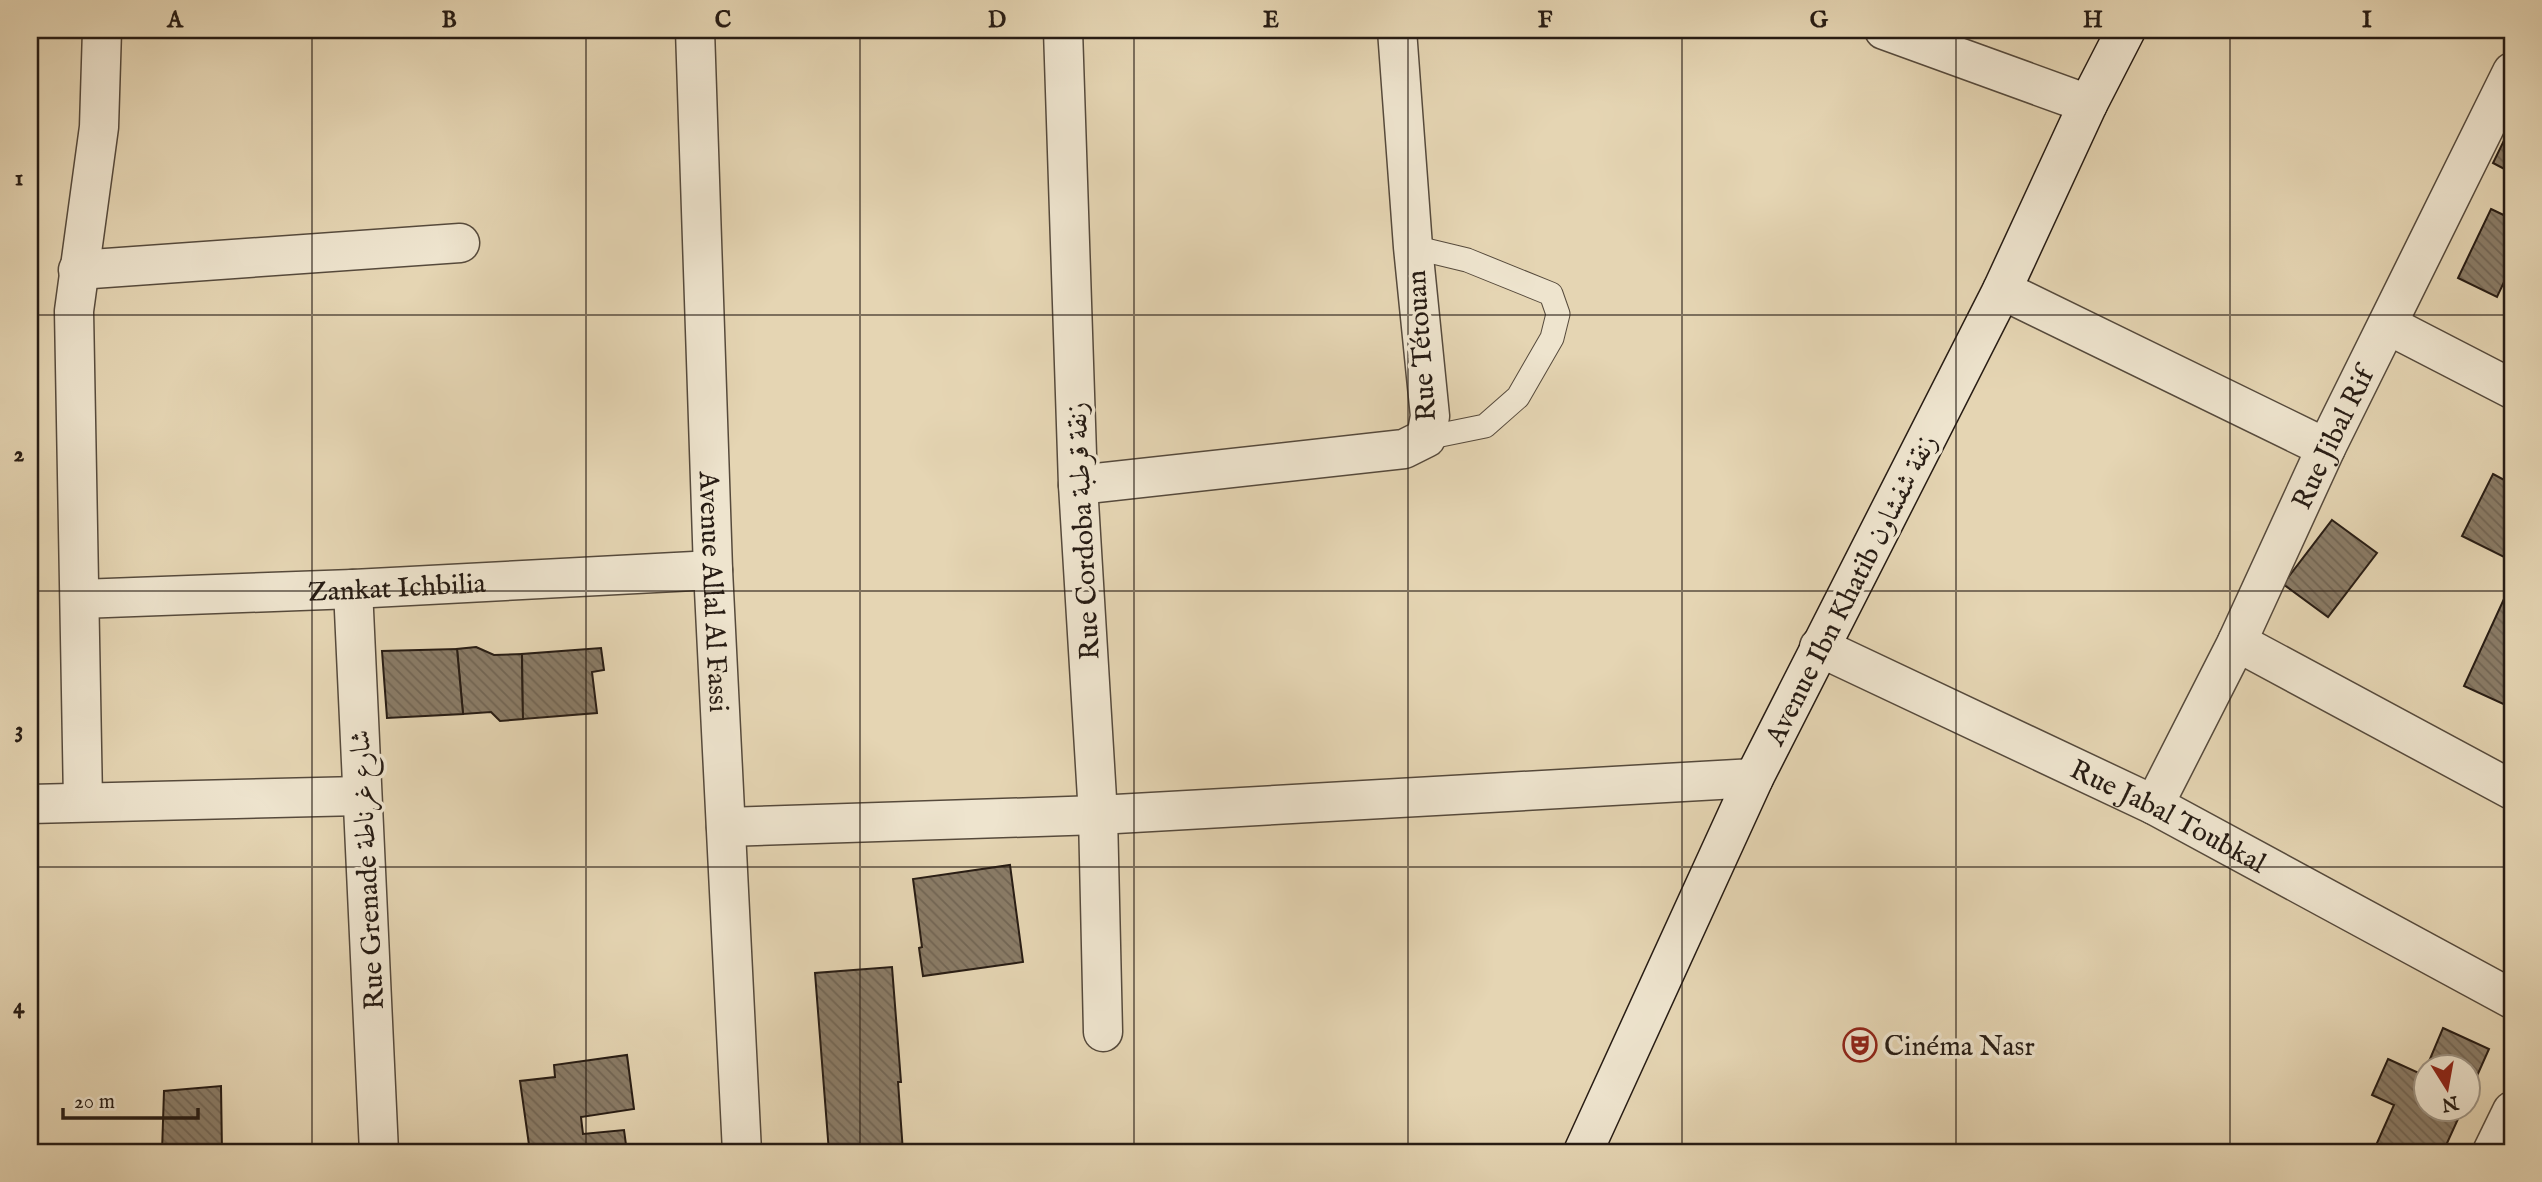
<svg xmlns="http://www.w3.org/2000/svg" width="2542" height="1182" font-family="'IM FELL English',Amiri,serif">
	<style>
		.building { fill: url(#building-back-hatch); stroke: #271c14; stroke-width: 2 }
		.lines { fill: none; stroke-linecap: round; stroke-linejoin: round }
		.lane-casing { stroke: #564a3c; stroke-width: 25 }
		.street-casing { stroke: #564a3c; stroke-width: 41 }
		.secondary-casing { stroke: #271c14; stroke-width: 41 }
		.lane { stroke: #eee4ce; stroke-width: 23 }
		.street { stroke: #eee4ce; stroke-width: 38 }
		.secondary { stroke: #eee4ce; stroke-width: 38 }
		.grid { fill: none; stroke: #271c14; stroke-width: 2; stroke-opacity: 0.55 }
		.labels { text-anchor: middle; stroke-width: 7; stroke-linejoin: round; paint-order: stroke }
		.street-label { font-size: 28px; fill: #271c14; stroke: #eee4ce }
		.poi-label { font-size: 28px; fill: #271c14; stroke: #eee4ce; text-anchor: start }
		.neatline { fill: none; stroke: #271c14; stroke-width: 2.5 }
		.grid-label { font-size: 23px; text-anchor: middle; font-weight: bold; fill: #271c14 }
	</style>
	<defs>
		<pattern id="building-back-hatch" width="6" height="6" patternUnits="userSpaceOnUse" patternTransform="scale(1.75)"><rect width="6" height="6" fill="#8a7c67"/><path d="M-1 5l2 2M0 0l6 6M5-1l2 2" fill="none" stroke="#716554"/></pattern>
	</defs>
	<rect width="100%" height="100%" fill="#e5d5b3"/>
	<filter id="stains"><feTurbulence type="fractalNoise" baseFrequency=".00286" numOctaves="4"/><feColorMatrix values="0 0 0 0 .2 0 0 0 0 .09 0 0 0 0 .02 0 0 0 .5 -.17"/></filter>
	<radialGradient id="worn" r=".72"><stop offset=".6" stop-color="#630" stop-opacity="0"/><stop offset="1" stop-color="#630" stop-opacity=".3"/></radialGradient>
	<g class="building">
		<polygon points="2512,124 2512,173 2493,163"/>
		<polygon points="2491,209 2512,219 2512,265 2497,297 2458,278"/>
		<polygon points="2493,474 2512,484 2512,561 2462,536"/>
		<polygon points="2332,520 2377,553 2328,617 2283,584"/>
		<polygon points="2509,588 2512,589 2512,708 2464,686"/>
		<polygon points="476,647 494,655 522,654 523,719 500,721 491,712 463,714 457,649"/>
		<polygon points="601,648 604,670 592,672 597,713 523,719 522,654"/>
		<polygon points="457,649 463,714 387,718 382,651"/>
		<polygon points="1010,865 1023,962 923,976 919,948 922,947 913,879"/>
		<polygon points="892,967 901,1082 898,1082 903,1152 829,1152 815,973"/>
		<polygon points="2443,1028 2489,1049 2468,1096 2468,1066 2427,1066"/>
		<polygon points="627,1055 634,1109 581,1117 583,1134 624,1130 627,1152 530,1152 520,1081 555,1077 554,1065"/>
		<polygon points="2388,1059 2423,1075 2426,1067 2426,1108 2463,1108 2443,1152 2373,1152 2394,1105 2372,1095"/>
		<polygon points="221,1086 222,1152 162,1152 164,1091"/>
	</g>
	<g class="lines">
		<defs>
			<polyline id="lane" points="1413,247 1467,260 1551,294 1558,314 1552,338 1518,397 1485,426 1426,438"/>
			<g id="street">
				<path id="s1" d="M695,30L713,570L742,1152"/>
				<polyline points="1063,30 1078,485 1098,815 1103,1032"/>
				<polyline points="1884,30 2088,104"/>
				<polyline points="78,270 460,243"/>
				<polyline points="2002,290 2326,448"/>
				<polyline points="2388,325 2512,389"/>
				<polyline points="1078,485 1404,449 1426,438 1430,416 1413,247 1397,30"/>
				<path d="M353,589C360,777 372,964 379,1152"/>
				<path id="s2" d="M80,599L353,589L713,570"/>
				<polyline points="2237,642 2512,790"/>
				<path id="s3" d="M1819,647L2154,805L2512,999"/>
				<polyline points="83,801 74,311 99,127 102,30"/>
				<polyline points="30,804 360,796"/>
				<path id="s4" d="M2154,805L2237,642L2326,448L2512,72"/>
				<polyline points="726,827 1098,815 1754,778"/>
				<polyline points="2492,1152 2512,1111"/>
			</g>
			<polyline id="secondary" points="1583,1152 1754,778 2002,290 2088,104 2126,30"/>
		</defs>
		<use href="#lane" class="lane-casing"/>
		<use href="#street" class="street-casing"/>
		<use href="#secondary" class="secondary-casing"/>
		<use href="#lane" class="lane"/>
		<use href="#street" class="street"/>
		<use href="#secondary" class="secondary"/>
	</g>
	<path class="grid" d="M312,30V1152M586,30V1152M860,30V1152M1134,30V1152M1408,30V1152M1682,30V1152M1956,30V1152M2230,30V1152M30,315H2512M30,591H2512M30,867H2512"/>
	<defs>
		<symbol id="theatre-ring" viewBox="-11 -11 22 22"><circle r="9.5" fill="#eee4ce" stroke="#8f2418" stroke-width="1.5"/><path d="M-5-5.5Q0-4 5-5.5V0Q5 5 0 6Q-5 5-5 0ZM-3.3-2.5H-1v1.5H-3.3ZM1-2.5H3.3v1.5H1ZM-2.8 1Q0 5.5 2.8 1Z" fill="#8f2418"/></symbol>
	</defs>
	<g fill-rule="evenodd">
		<use href="#theatre-ring" x="1841" y="1026" width="38" height="38"/>
	</g>
	<g class="labels">
		<g class="street-label">
			<text transform="translate(1420 346) rotate(-94)" y="10">Rue Tétouan</text>
			<text dy="10" stroke="none"><textPath href="#s4" startOffset="408">Rue Jibal Rif</textPath></text>
			<text transform="translate(1082 531) rotate(-93)" y="10">Rue Cordoba زنقة قرطبة</text>
			<text dy="10" stroke="none"><textPath href="#s2" startOffset="317">Zankat Ichbilia</textPath></text>
			<text transform="translate(1850 589) rotate(-63)" y="10">Avenue Ibn Khatib زنقة شفشاون</text>
			<text dy="10" stroke="none"><textPath href="#s1" startOffset="562">Avenue Allal Al Fassi</textPath></text>
			<text dy="10" stroke="none"><textPath href="#s3" startOffset="388">Rue Jabal Toubkal</textPath></text>
			<text transform="translate(366 870) rotate(-93)" y="10">Rue Grenade شارع غرناطة</text>
		</g>
		<g class="poi-label">
			<text x="1884" y="1055">Cinéma Nasr</text>
		</g>
	</g>
	<rect width="2542" height="1182" fill="none" stroke="#e5d5b3" stroke-width="77"/>
	<g transform="translate(2447 1088) rotate(169)"><circle r="33" fill="#eee4ce" stroke="#9e9484" stroke-width="2"/>
	<path d="M0-5L12 26L0 18L-12 26Z" fill="#8f2418"/>
	<text y="-10" font-size="19" font-weight="bold" text-anchor="middle" fill="#271c14">N</text>
	</g>
	<path d="M63 1108v10h135v-10" fill="none" stroke="#271c14" stroke-width="3.5"/>
	<text x="74" y="1108" font-size="21" fill="#271c14" stroke="#eee4ce" stroke-width="5" paint-order="stroke">20 m</text>
	<rect x="38" y="38" width="2466" height="1106" class="neatline"/>
	<g class="grid-label">
		<text x="175" y="27">A</text>
		<text x="449" y="27">B</text>
		<text x="723" y="27">C</text>
		<text x="997" y="27">D</text>
		<text x="1271" y="27">E</text>
		<text x="1545" y="27">F</text>
		<text x="1819" y="27">G</text>
		<text x="2093" y="27">H</text>
		<text x="2367" y="27">I</text>
		<text x="19" y="185">1</text>
		<text x="19" y="461">2</text>
		<text x="19" y="737">3</text>
		<text x="19" y="1013">4</text>
	</g>
	<rect width="100%" height="100%" filter="url(#stains)"/>
	<rect width="100%" height="100%" fill="url(#worn)"/>
</svg>
